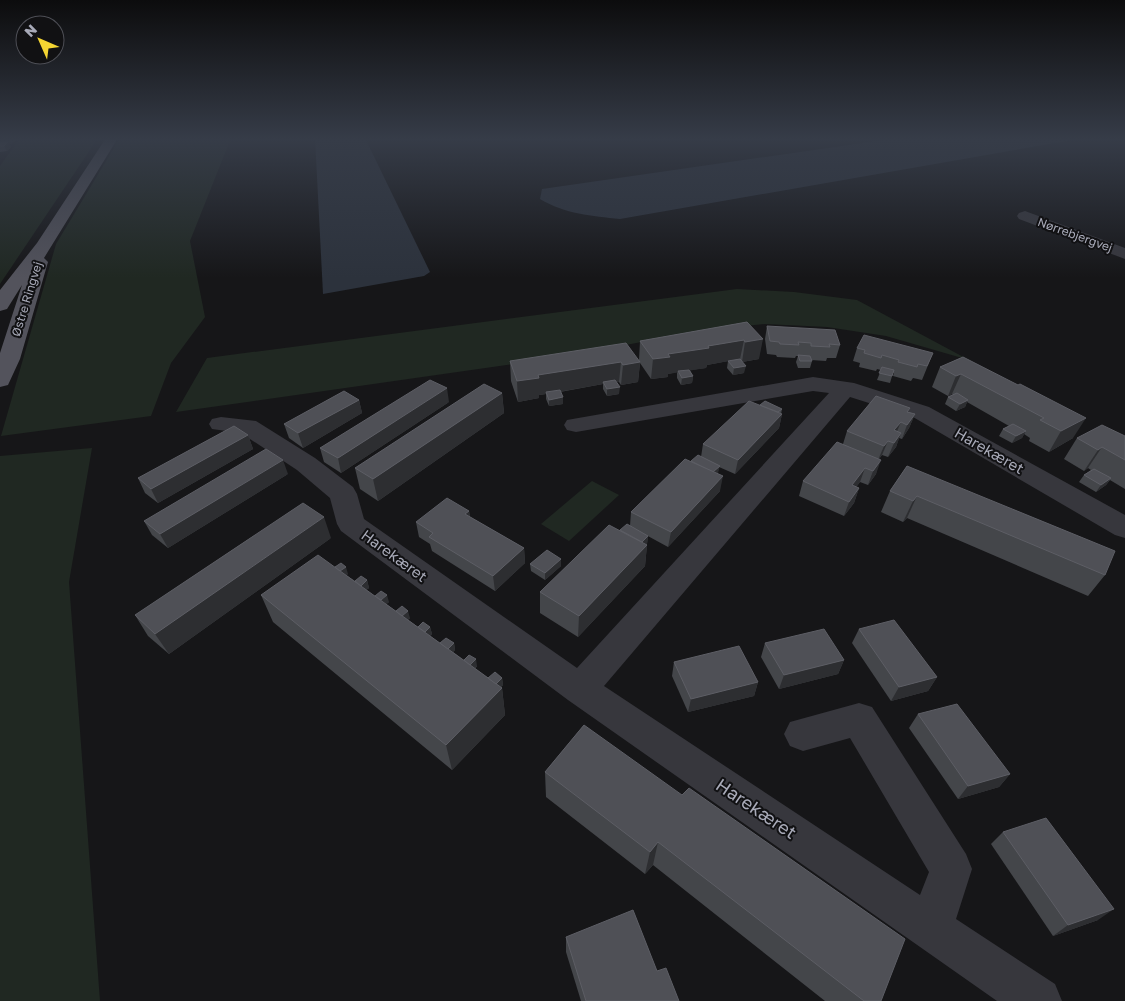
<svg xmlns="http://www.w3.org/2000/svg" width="1125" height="1001" font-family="'Golos Text',sans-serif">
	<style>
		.green { fill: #202822 }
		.water { fill: #2c323c }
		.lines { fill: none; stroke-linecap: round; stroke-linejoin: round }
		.minor { fill: #37373d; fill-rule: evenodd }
		.major { fill: #53535c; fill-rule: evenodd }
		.wall { fill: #44464a }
		.shaded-wall { fill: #2d2e31 }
		.building { fill: #4f5056; stroke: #5d5e65 }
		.labels { text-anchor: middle; stroke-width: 4; stroke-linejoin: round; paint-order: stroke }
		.far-street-label { font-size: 12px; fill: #a8aab8; stroke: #111113 }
		.street-label { font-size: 15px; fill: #a8aab8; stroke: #111113 }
		.near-street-label { font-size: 18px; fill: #a8aab8; stroke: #111113 }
	</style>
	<rect width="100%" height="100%" fill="#161618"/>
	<g class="green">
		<polygon points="20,138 98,138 0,284 0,166"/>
		<polygon points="120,138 231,138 190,241 205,317 171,363 151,416 1,436 56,244"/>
		<polygon points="737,289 794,292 857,300 969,360 886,336 827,327 765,324 699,331 563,357 176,412 207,358"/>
		<polygon points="92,448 69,582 100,1001 0,1001 0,456"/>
		<polygon points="592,481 619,495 569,541 541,524"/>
	</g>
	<g class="water">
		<polygon points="315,138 365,138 430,272 424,276 323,294"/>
		<path d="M897,138H1084L620,219C592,216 565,214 540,199L542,189Z"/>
	</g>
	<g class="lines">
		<g class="minor">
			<polygon points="1025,211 1125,248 1125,259 1019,219 1017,216 1019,213"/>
			<polygon points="813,377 854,383 929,407 1125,515 1125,538 1115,535 913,417 850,397 604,686 920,895 929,872 850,738 803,751 790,746 784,734 790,722 859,703 872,707 966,854 972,869 956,919 1055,984 1062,1001 997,1001 568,700 341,531 337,524 330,498 297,470 241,433 212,429 209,424 212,419 221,417 256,421 315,458 353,487 357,494 364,519 577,668 829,393 813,391 576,432 567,430 564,425 567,420"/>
		</g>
		<polygon class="major" points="106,138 118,138 44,258 48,262 20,359 8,385 0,387 0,353 22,285 7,309 0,311 0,290 37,243"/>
	</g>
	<g class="wall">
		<polygon points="0,138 14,138 15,140 11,144 9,144 11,147 7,151 0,152"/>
		<polygon points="747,322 759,359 742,362 744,373 733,375 727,368 728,361 707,365 706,368 690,370 693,376 692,383 681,385 677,378 677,372 668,374 668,377 651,379 640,363 638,382 621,385 619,382 616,382 619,394 607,396 603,389 603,384 560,392 563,404 549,406 546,399 546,394 539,395 539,398 518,402 511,381 510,361 639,360 640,341"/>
		<polygon points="767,326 840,345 836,358 827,358 826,361 811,360 812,361 810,368 798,368 796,362 798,356 796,356 795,358 777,357 776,355 767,354 765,339"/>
		<polygon points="857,348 933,353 922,380 913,378 911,381 893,376 894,373 893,373 890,383 877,380 881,370 877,369 876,371 859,367 860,363 853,361"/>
		<polygon points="963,357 1073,438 1049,452 1029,441 1030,438 1024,434 1022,438 1012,443 999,436 1003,429 1009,426 967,402 965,407 956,411 945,404 948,397 953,395 952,394 948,396 932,387 940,367"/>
		<polygon points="502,393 504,413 378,501 360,489 355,468"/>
		<polygon points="359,400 362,413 303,448 289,438 284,424"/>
		<polygon points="449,402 341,473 324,462 320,448"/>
		<polygon points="760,405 782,409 781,414 782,414 779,428 735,474 719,467 717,474 720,491 668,547 635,529 648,536 647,544 646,544 647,545 645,566 578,637 540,613 540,592 620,530 630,526 631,512 691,461 701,457 703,444"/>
		<polygon points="909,412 915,414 909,428 902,439 899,438 896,447 888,457 882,455 879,459 876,474 868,485 860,482 856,487 859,488 854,503 844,516 799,496 803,481 843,444 847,431"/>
		<polygon points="248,435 253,449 158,503 145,493 138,478"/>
		<polygon points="1125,436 1125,489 1110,480 1106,485 1096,492 1079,482 1084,475 1091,470 1088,468 1084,471 1064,459 1077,438"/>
		<polygon points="907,466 1105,575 1088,596 907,518 903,522 881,512 890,491"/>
		<polygon points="288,474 168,548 152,535 144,521"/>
		<polygon points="469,511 470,517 524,548 525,563 495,591 432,551 430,544 419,537 416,522"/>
		<polygon points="331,538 169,654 148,636 135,615"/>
		<polygon points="561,559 561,566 545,580 531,571 530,564"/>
		<polygon points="335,567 348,574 346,575 355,581 367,580 369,588 366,590 375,596 389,602 386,604 396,611 410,618 408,620 418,627 430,627 432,634 430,636 440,643 454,643 455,650 453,652 464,660 477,666 475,669 488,678 502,678 503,685 501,687 502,688 505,715 452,770 273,622 261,595"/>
		<polygon points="859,629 937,677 928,691 891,701 852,643"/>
		<polygon points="765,643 844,660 838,674 779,689 761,657"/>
		<polygon points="674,662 758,682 754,696 688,712 672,676"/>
		<polygon points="918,714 1010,774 999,787 958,799 909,728"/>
		<polygon points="584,725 881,1001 825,1001 653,865 645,874 546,797 545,772"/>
		<polygon points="1003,832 1098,920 1053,936 991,844"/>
		<polygon points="566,937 679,1001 581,1001 566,952"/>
	</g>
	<g class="shaded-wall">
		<polygon points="0,138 14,138 15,140 11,144 9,144 11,147 7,151 4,146 0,145"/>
		<polygon points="763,339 759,359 742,362 745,342"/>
		<polygon points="744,340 740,359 707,365 706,368 668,374 668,377 651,379 653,359 668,354 708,346"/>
		<polygon points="621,362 619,382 604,384 603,382 603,384 547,394 546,392 546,394 539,395 539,398 518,402 517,381 538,375"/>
		<polygon points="640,362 638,382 621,385 623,365"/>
		<polygon points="746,366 744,373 733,375 734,368"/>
		<polygon points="961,374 952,394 948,396 956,376"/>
		<polygon points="693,376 692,383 681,385 682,378"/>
		<polygon points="620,387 619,394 607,396 607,389"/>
		<polygon points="447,388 449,402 341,473 338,458"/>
		<polygon points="502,393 504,413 378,501 373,479"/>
		<polygon points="563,397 563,404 549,406 549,400"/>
		<polygon points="359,400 362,413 303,448 298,433"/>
		<polygon points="968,400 965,407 956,411 960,404"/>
		<polygon points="782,414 779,428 735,474 738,460"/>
		<polygon points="915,414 909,428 902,439 907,425"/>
		<polygon points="1086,418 1073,438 1049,452 1061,431"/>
		<polygon points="901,422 895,436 894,430"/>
		<polygon points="1026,431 1022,438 1012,443 1016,436"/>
		<polygon points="901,433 896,447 888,457 894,443"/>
		<polygon points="248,435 253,449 158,503 151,489"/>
		<polygon points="888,441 882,455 878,460 884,446"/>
		<polygon points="1102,447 1088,468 1084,471 1098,450"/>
		<polygon points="283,460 288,474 168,548 160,534"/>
		<polygon points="881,460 876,474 868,485 873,471"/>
		<polygon points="720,466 718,473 710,481 711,473"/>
		<polygon points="865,468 860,482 847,500 852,485"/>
		<polygon points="723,476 720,491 668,547 671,532"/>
		<polygon points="1111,478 1106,485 1096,492 1101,485"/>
		<polygon points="859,488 854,503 844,516 849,502"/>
		<polygon points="917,496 907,518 903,522 913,501"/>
		<polygon points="469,511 471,525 465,514"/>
		<polygon points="324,517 331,538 169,654 155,634"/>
		<polygon points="648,536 647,544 636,554 637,547"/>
		<polygon points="647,545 645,566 578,637 579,616"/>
		<polygon points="524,548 525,563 495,591 493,576"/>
		<polygon points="561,559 561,566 545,580 545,573"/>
		<polygon points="346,567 348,574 336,583 333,576"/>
		<polygon points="367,580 369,588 356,598 354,591"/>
		<polygon points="387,595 389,602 377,613 375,606"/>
		<polygon points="408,611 410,618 398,628 396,621"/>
		<polygon points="430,627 432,634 420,645 418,638"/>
		<polygon points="454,643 455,650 442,662 441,655"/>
		<polygon points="476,659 477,666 465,679 464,672"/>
		<polygon points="844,660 838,674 779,689 784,675"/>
		<polygon points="937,677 928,691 891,701 899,687"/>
		<polygon points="502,678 503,685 491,697 490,690"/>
		<polygon points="758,682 754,696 688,712 691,699"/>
		<polygon points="502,688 505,715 452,770 446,745"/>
		<polygon points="1010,774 999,787 958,799 968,786"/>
		<polygon points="658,842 653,865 645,874 650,852"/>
		<polygon points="1114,909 1098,920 1053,936 1068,925"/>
	</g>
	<g class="building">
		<polygon points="8,142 4,146 0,146 0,143"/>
		<polygon points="747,322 763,339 745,342 744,340 708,346 709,348 668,354 670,357 653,359 640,341"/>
		<polygon points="767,326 835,330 840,345 829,344 830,347 811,346 811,343 798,342 799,345 780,344 779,342 770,341"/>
		<polygon points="864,335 933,353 927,366 918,364 917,367 898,362 899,360 882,355 881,358 864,353 865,350 857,348"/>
		<polygon points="626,343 640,362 623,365 621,362 538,375 539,378 517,381 510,361"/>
		<polygon points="798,355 810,356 812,361 800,361"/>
		<polygon points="963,357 1018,385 1020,384 1086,418 1061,431 1040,420 1044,418 961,374 956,376 940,367"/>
		<polygon points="740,359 746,366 734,368 728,361"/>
		<polygon points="882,367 894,370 892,376 879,373"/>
		<polygon points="689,370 693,376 682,378 678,371"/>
		<polygon points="430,380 447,388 338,458 320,448"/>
		<polygon points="615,380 620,387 607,389 603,382"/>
		<polygon points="484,384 502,393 373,479 355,468"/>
		<polygon points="560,390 563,397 549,400 546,392"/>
		<polygon points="344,391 359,400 298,433 284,424"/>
		<polygon points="957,393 968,400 960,404 948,397"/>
		<polygon points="876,396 910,408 907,412 915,414 907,425 901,422 894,430 901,433 894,443 888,441 884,446 847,431"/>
		<polygon points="749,401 782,414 738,460 703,444"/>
		<polygon points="765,401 782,409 778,412 760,405"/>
		<polygon points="1013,424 1026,431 1016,436 1003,429"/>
		<polygon points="1102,425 1125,436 1125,460 1102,447 1098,450 1077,438"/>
		<polygon points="234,426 248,435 151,489 138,478"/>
		<polygon points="837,442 881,460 873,471 865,468 852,485 859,488 849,502 803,481"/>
		<polygon points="266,449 283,460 160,534 144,521"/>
		<polygon points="698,455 720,466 713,472 691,461"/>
		<polygon points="685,459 723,476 671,532 631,512"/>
		<polygon points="907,466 1115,551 1105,575 917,496 913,501 890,491"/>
		<polygon points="1094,469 1111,478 1101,485 1084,475"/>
		<polygon points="447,498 469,511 465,514 524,548 493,576 429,537 433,533 416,522"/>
		<polygon points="303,503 324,517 155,634 135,615"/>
		<polygon points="627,524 648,536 642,542 620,530"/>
		<polygon points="609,525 647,545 579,616 540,592"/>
		<polygon points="547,550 561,559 545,573 530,564"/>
		<polygon points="318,555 502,688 446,745 261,595"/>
		<polygon points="341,563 346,567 340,571 335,567"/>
		<polygon points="361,576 367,580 361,586 355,581"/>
		<polygon points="381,591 387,595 381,600 375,596"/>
		<polygon points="402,606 408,611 402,616 396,611"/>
		<polygon points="894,620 937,677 899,687 859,629"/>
		<polygon points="423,622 430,627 425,632 418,627"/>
		<polygon points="824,629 844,660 784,675 765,643"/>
		<polygon points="446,638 454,643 448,649 440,643"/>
		<polygon points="739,646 758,682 691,699 674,662"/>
		<polygon points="469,655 476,659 470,665 464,660"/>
		<polygon points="495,672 502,678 496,684 488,678"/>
		<polygon points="957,704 1010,774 968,786 918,714"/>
		<polygon points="584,725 682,795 689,788 905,939 881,1001 864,1001 658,842 650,852 545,772"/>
		<polygon points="1046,818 1114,909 1068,925 1003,832"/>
		<polygon points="633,910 657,971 666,968 679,1001 586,1001 566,937"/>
	</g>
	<linearGradient id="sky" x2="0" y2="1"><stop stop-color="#0c0c0d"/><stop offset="0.5" stop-color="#363c48"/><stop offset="1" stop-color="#363c48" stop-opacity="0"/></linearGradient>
	<rect width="1125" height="278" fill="url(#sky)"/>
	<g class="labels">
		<g class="far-street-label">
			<text transform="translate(1075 235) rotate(20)" y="4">Nørrebjergvej</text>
			<text transform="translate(27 299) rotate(-73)" y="4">Østre Ringvej</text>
		</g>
		<g class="street-label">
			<text transform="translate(989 451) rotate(30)" y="5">Harekæret</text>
			<text transform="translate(394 556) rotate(36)" y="5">Harekæret</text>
		</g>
		<g class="near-street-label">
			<text transform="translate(756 809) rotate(34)" y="6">Harekæret</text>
		</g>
	</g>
	<g transform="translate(40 40) rotate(315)"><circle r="24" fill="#111113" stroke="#4d4e55"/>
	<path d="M0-4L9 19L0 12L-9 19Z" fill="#f4d532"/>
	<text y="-8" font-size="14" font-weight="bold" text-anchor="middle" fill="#a8aab8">N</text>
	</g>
</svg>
